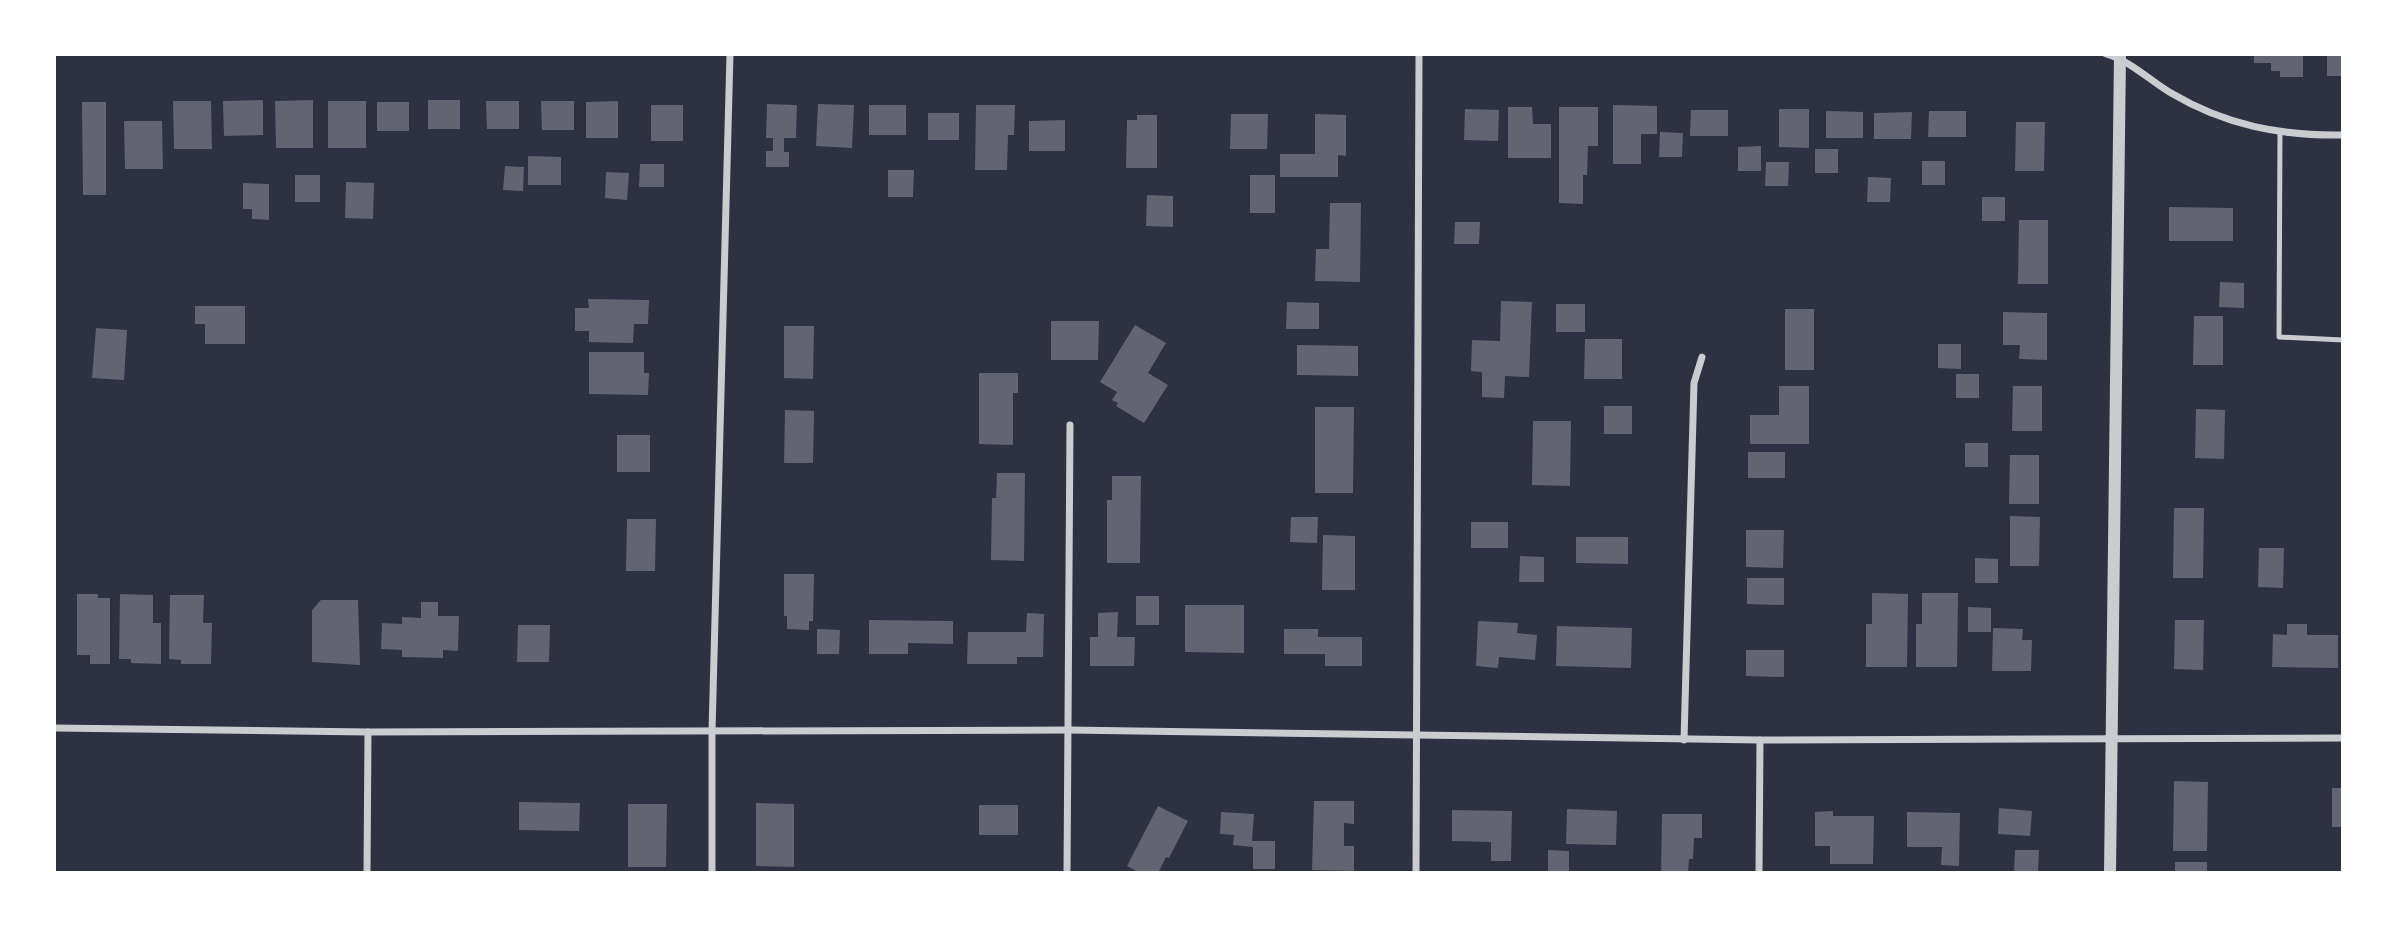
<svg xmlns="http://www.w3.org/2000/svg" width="2397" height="927" font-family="'Playfair Display',serif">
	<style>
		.building { fill: #626471 }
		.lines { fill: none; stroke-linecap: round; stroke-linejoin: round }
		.service { stroke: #caccd0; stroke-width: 5 }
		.minor { stroke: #caccd0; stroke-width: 7 }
		.tertiary { stroke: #caccd0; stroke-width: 12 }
	</style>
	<rect width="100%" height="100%" fill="#2d3142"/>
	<g class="building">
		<polygon points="2254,54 2303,54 2303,77 2280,77 2280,71 2271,71 2271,63 2254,63"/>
		<rect x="2327" y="54" width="16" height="22"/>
		<polygon points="263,100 263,135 224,136 223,101"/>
		<polygon points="313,100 313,148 276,148 275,101"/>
		<rect x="428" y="100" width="32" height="29"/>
		<polygon points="173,101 211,101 212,149 174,149"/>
		<rect x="328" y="101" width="38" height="47"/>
		<polygon points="486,101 519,101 519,129 487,129"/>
		<polygon points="541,101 574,101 574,130 542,130"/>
		<polygon points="618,101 618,138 586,138 586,102"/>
		<polygon points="82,102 106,102 106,195 83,195"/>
		<rect x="377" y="102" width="32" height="29"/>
		<polygon points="767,104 797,105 796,138 784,138 784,152 789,152 789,167 766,167 766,151 773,151 773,138 766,138"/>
		<polygon points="818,104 854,105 852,148 816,146"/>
		<rect x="651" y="105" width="32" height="36"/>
		<rect x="869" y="105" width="37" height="30"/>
		<polygon points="976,105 1015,105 1014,135 1008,135 1007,170 975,170"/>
		<polygon points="1613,105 1657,106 1657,134 1641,134 1641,164 1613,164"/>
		<polygon points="1508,107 1532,107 1533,124 1551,124 1551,158 1508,158"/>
		<polygon points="1559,107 1598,107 1598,146 1588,146 1587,175 1583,175 1583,204 1559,203"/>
		<polygon points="1465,109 1499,110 1498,141 1464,140"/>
		<polygon points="1779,109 1809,109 1809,148 1779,147"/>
		<polygon points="1691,110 1728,110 1728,136 1690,136"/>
		<polygon points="1826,111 1863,112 1863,138 1826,138"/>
		<polygon points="1929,111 1966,111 1966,137 1928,137"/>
		<polygon points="1912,112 1911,139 1874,139 1874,113"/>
		<rect x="928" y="113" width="31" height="27"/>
		<polygon points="1231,114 1268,114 1267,149 1230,149"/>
		<polygon points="1315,114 1346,115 1346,156 1338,155 1338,177 1280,177 1280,154 1315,154"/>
		<polygon points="1137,115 1157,115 1157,168 1126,168 1127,120 1137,120"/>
		<polygon points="1065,120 1065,151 1029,151 1029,121"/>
		<polygon points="124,121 162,121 163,169 125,169"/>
		<polygon points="2016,122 2045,122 2044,171 2015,171"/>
		<polygon points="1660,132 1683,133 1682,157 1659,157"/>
		<polygon points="1761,146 1761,171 1738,171 1738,147"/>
		<rect x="1815" y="149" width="23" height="24"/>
		<polygon points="528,156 561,157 561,185 528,185"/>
		<rect x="1922" y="161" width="23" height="24"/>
		<polygon points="1766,162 1789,162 1788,186 1765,186"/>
		<polygon points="640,164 664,164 664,187 639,187"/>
		<polygon points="505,166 524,167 523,191 503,190"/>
		<polygon points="888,170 914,170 913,197 888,197"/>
		<polygon points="606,172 629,173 627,200 605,198"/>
		<rect x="295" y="175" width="25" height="27"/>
		<rect x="1250" y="175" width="25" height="38"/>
		<polygon points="1868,177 1891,178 1890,202 1867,202"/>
		<polygon points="346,182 374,183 373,219 345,218"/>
		<polygon points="243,183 269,184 269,220 252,219 252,209 243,209"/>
		<polygon points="1147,195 1173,196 1173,227 1146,226"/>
		<rect x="1982" y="197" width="23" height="24"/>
		<polygon points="1330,203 1361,203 1360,282 1315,281 1316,249 1329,249"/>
		<polygon points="2169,207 2233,208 2233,241 2169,241"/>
		<polygon points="2019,220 2048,220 2048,284 2018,284"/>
		<polygon points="1455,222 1480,222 1479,244 1454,244"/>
		<polygon points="2220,282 2244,283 2244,308 2219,307"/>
		<polygon points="588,299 649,300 648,324 634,324 633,343 589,342 589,331 575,331 575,308 589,308"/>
		<polygon points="1501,301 1532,302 1529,377 1505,376 1504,398 1482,397 1482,372 1471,371 1472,340 1500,341"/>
		<polygon points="1287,302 1319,303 1319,329 1286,329"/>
		<rect x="1556" y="304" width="29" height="28"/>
		<polygon points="195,306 245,306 245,344 205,344 205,324 195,324"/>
		<rect x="1785" y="309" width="29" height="61"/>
		<polygon points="2003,312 2047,313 2047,360 2019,359 2020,345 2003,345"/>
		<polygon points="2194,316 2223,316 2223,365 2193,365"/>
		<polygon points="1051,321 1099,321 1098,360 1051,360"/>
		<polygon points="1135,325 1166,343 1148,373 1168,385 1144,423 1116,406 1118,403 1112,400 1117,392 1100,382"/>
		<polygon points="784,326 814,326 813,379 784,378"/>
		<polygon points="96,328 127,330 124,380 92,378"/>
		<polygon points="1585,339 1622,339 1622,379 1584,379"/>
		<polygon points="1938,344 1961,344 1961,369 1938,368"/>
		<polygon points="1297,345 1358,346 1358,376 1297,375"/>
		<polygon points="589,352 644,352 644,373 649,373 648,395 589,394"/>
		<polygon points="979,373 1018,373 1018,393 1013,393 1013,445 979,444"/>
		<rect x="1956" y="374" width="23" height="24"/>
		<polygon points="1779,386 1809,386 1809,444 1750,444 1750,415 1779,415"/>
		<polygon points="2013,386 2042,386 2042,431 2012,431"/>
		<rect x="1604" y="406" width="28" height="28"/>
		<polygon points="1315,407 1354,407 1353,493 1315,493"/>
		<polygon points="2196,409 2225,410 2224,459 2195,458"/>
		<polygon points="785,410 814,411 813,463 784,463"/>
		<polygon points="1533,421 1571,421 1570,486 1532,485"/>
		<rect x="617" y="435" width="33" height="37"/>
		<rect x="1965" y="443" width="23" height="24"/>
		<rect x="1748" y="452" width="37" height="26"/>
		<polygon points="2010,455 2039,455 2039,504 2009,504"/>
		<polygon points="997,473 1025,473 1024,561 991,560 992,498 996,498"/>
		<polygon points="1112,476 1141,476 1140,563 1107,563 1107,500 1112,500"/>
		<polygon points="2174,508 2204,508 2203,578 2173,578"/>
		<polygon points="2010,516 2040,517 2039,566 2010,566"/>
		<polygon points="1291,517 1318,517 1317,543 1290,542"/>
		<polygon points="627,519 656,519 655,571 626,571"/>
		<rect x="1471" y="522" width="37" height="26"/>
		<polygon points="1746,530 1784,530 1783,568 1746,567"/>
		<polygon points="1323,535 1355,536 1355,590 1322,590"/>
		<polygon points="1576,537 1628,537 1628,564 1576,563"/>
		<polygon points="2259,548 2284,548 2283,588 2258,587"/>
		<polygon points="1520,556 1544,557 1544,582 1519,582"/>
		<polygon points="1975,558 1998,559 1998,583 1975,583"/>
		<polygon points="784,574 814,574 813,621 809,621 809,630 787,629 787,616 784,616"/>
		<polygon points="1747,578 1784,578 1784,605 1747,604"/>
		<polygon points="1872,593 1908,594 1907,667 1866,667 1866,624 1872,624"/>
		<polygon points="1922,593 1958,593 1957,667 1916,667 1916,624 1922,624"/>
		<polygon points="77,594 98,594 98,598 110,598 110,664 90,664 90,655 77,655"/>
		<polygon points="120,594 153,595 153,623 161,623 161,664 131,663 131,659 119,659"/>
		<polygon points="170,595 204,595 203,623 212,623 211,664 181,664 181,660 169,659"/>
		<rect x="1136" y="596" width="23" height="29"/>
		<polygon points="321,600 358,600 360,665 312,662 312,610"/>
		<polygon points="421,602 438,602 438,616 459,616 458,651 443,650 443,658 402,657 402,650 381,649 382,623 402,624 402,617 421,618"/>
		<polygon points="1185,605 1244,605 1244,653 1185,652"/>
		<polygon points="1968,607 1991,608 1991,632 1968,632"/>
		<polygon points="1118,612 1117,637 1135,637 1134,666 1090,666 1090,637 1098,637 1098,613"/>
		<polygon points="1027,613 1044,614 1043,657 1017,657 1017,664 967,664 968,632 1026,632"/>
		<polygon points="869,620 953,621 953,644 908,643 908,654 869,654"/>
		<polygon points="2175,620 2204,620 2203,670 2174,669"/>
		<polygon points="1478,621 1518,623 1517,633 1537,635 1535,660 1499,657 1498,668 1476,666"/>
		<polygon points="2287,624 2307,624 2307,635 2338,635 2338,668 2272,667 2273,634 2287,635"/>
		<polygon points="518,625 550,625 549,662 517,662"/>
		<polygon points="1557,626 1632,628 1631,668 1556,666"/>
		<polygon points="1993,628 2023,629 2022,640 2032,640 2031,671 1992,671"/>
		<polygon points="817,629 840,630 839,654 817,654"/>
		<polygon points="1284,629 1318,629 1318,637 1362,637 1362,666 1325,666 1325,654 1284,654"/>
		<polygon points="1746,650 1784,650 1784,677 1746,676"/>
		<polygon points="2174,781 2208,782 2207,851 2173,851"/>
		<rect x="2332" y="788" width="11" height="39"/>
		<polygon points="1314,801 1354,801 1354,824 1344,823 1344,846 1354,846 1354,871 1312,870"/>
		<polygon points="519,802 580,803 579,831 519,830"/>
		<polygon points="756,803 794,804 794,867 756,866"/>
		<polygon points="628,804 667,804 666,867 628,867"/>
		<rect x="979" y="805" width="39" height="30"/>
		<polygon points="1158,806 1188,821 1169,858 1166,857 1158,873 1140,873 1127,866"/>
		<polygon points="1999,808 2032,811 2030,836 1998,834"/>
		<polygon points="1567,809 1617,811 1616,845 1566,844"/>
		<polygon points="1452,810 1512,811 1511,861 1491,861 1491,842 1452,841"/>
		<polygon points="1833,811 1833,816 1874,816 1873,864 1830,864 1830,846 1815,846 1815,812"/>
		<polygon points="1221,812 1254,814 1252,841 1275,841 1275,869 1253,869 1253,847 1233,845 1234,835 1220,834"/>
		<polygon points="1907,812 1960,813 1959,866 1941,865 1942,847 1907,847"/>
		<polygon points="1662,814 1702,814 1702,838 1694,838 1693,859 1689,859 1688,873 1661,873"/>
		<polygon points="1548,850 1569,851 1569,873 1548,873"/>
		<polygon points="2015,850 2039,850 2038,873 2014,873"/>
		<rect x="2175" y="862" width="32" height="11"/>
	</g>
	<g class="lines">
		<polyline class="service" points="2280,131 2279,337 2343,340"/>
		<g class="minor">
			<path d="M2106,54C2131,61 2149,80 2171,93C2225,125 2280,136 2343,135"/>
			<polyline points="54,728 368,732 1069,730 1760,740 2343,738"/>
			<polyline points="1684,740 1694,383 1702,357"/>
			<polyline points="367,873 368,732"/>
			<polyline points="712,873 712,732 730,54"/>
			<polyline points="1067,873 1070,425"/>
			<polyline points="1416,873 1419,54"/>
			<polyline points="1759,873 1760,740"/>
		</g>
		<polyline class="tertiary" points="2110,873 2120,54"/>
	</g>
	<rect width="2397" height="927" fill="none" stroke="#ffffff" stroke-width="112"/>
</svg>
